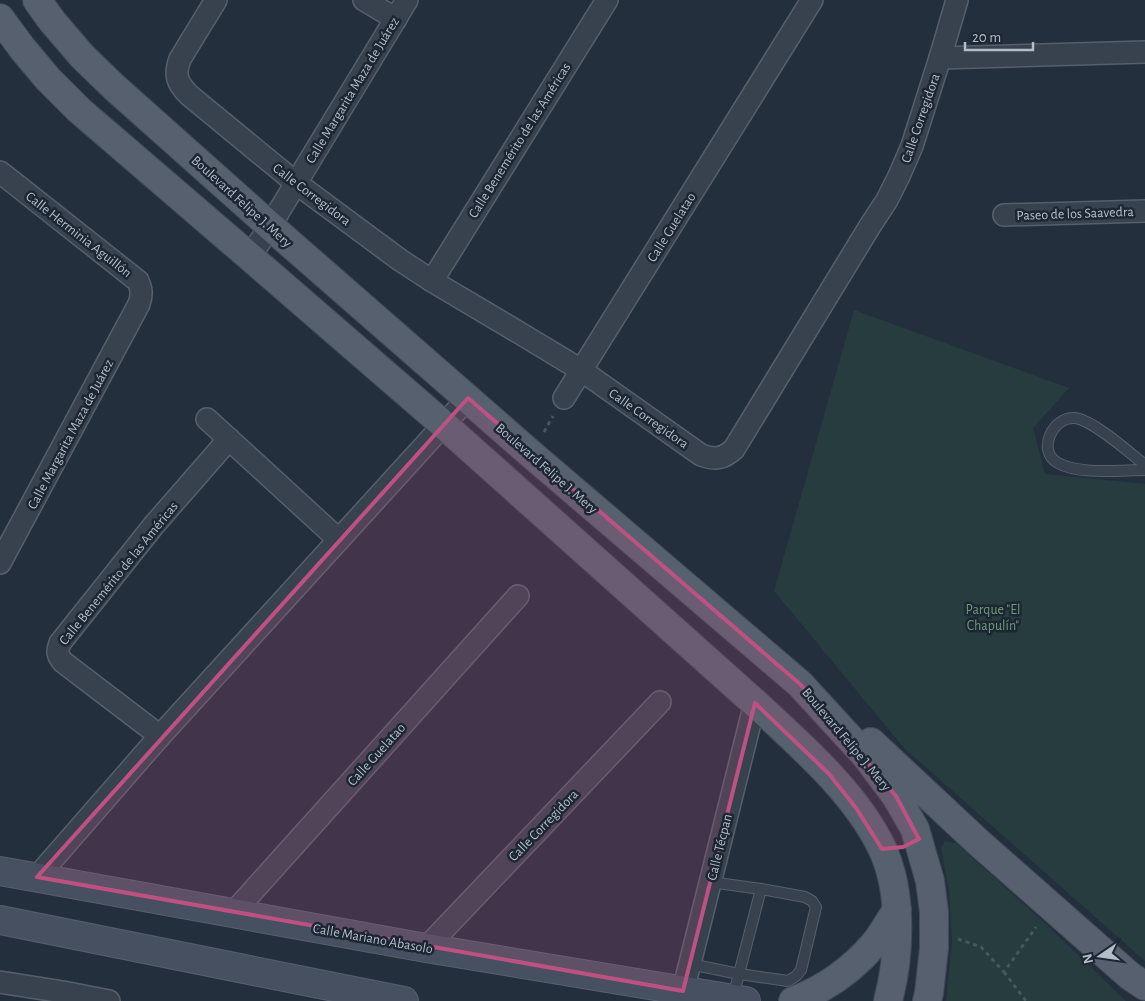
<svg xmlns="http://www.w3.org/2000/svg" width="1145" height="1001" font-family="'Alegreya Sans',sans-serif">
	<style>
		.green { fill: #263c3f }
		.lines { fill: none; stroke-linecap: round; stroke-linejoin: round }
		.lane-casing { stroke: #565f6c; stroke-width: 12 }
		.street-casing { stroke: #565f6c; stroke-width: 24 }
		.secondary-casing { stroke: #565f6c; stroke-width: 30 }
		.primary-casing { stroke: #414a57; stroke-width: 30 }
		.path { stroke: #44595c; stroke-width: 3; stroke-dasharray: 4 4; stroke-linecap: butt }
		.lane { stroke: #38414e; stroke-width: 10 }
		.street { stroke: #38414e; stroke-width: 21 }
		.secondary { stroke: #465061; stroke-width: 28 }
		.primary { stroke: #56606e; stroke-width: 28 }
		.marked { fill: #bd5182; fill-opacity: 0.2; stroke: #bd5182; stroke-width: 4; stroke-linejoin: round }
		.labels { text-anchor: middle; stroke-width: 5; stroke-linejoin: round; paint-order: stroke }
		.street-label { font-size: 14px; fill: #b4bcc9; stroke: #1d2633 }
		.park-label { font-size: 14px; fill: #6b9a76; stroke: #1d2633 }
	</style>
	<rect width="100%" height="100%" fill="#242f3e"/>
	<g class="green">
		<polygon points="854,310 1069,388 1033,428 1045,474 1145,484 1145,961 905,749 774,591"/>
		<polygon points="945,841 956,843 1048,926 1126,1001 946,1001 952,942 949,891 941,848"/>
	</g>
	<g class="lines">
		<defs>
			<g id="lane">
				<path d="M1145,465C1130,453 1093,420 1075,418C1053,416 1036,451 1058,463C1079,475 1121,470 1145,470"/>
				<polyline points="690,964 739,974 788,981 796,976 801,970 816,907 812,901 805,897 761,889 710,882"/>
				<polyline points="733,997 761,889"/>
			</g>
			<g id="street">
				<path d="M216,0L180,59C174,75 177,83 189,95L296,183L400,260L432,281L518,332L581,370L701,455C715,460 723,459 734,449L870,226L887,200L899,176L912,146L940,58L957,0"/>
				<polyline points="364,0 396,19"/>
				<polyline points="940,58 1145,52"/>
				<path d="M0,172L138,281C142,290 142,295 139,304L0,563"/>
				<polyline points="1004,215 1145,211"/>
				<polyline points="250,257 270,226 407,0"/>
				<polyline points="432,281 607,0"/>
				<polyline points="564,398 812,0"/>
				<polyline points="207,419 339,540"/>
				<path d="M160,736L63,662C57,655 57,651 60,643L154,525L229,439"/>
				<polyline points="37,877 160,736 468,398"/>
				<polyline points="234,912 518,596"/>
				<polyline points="426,948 660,702"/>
				<polyline points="0,982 63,992 109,1001"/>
				<polyline points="683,991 755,703"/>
			</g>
			<g id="secondary">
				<polyline points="0,871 426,948 746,1001"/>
				<polyline points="0,920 404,1001"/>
			</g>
			<g id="primary">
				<polyline points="37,0 52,21 82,56 114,87 270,226 531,454 800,684 866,756 896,796 915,829 930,881 934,912 934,948 929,993 927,1001"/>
				<path d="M0,18L22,48L48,79L79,110L250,257L444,425L755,703C800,745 855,792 882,848C903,893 900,955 888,1001"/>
				<polyline points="871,742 978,842 1130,976 1145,986"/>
				<path d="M793,1001C825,989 853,969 875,943C883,933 889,921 897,910"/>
			</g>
		</defs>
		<use href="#lane" class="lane-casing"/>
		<use href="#street" class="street-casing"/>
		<use href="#secondary" class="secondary-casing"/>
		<use href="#primary" class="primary-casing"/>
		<g class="path">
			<polyline points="544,432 553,416"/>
			<polyline points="958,939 981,947 1004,972 1036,927"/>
			<polyline points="1004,972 1026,1001"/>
		</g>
		<use href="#lane" class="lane"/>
		<use href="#street" class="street"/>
		<use href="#secondary" class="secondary"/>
		<use href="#primary" class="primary"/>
	</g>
	<path class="marked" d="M468,398L800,684L896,796L919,839L903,847L882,849L856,808L829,774L755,703L683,991L37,877Z"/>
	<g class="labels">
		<g class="street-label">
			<text transform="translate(352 90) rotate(-59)" y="5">Calle Margarita Maza de Juárez</text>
			<text transform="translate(920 118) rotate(-71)" y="5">Calle Corregidora</text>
			<text transform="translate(519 140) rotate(-58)" y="5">Calle Benemérito de las Américas</text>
			<text transform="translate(312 194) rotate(37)" y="5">Calle Corregidora</text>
			<text transform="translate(242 201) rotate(42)" y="5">Boulevard Felipe J. Mery</text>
			<text transform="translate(1075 213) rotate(-2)" y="5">Paseo de los Saavedra</text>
			<text transform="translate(671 227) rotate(-58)" y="5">Calle Guelatao</text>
			<text transform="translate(79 234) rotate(38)" y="5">Calle Herminia Aguillón</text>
			<text transform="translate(649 418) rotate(35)" y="5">Calle Corregidora</text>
			<text transform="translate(70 434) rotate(-62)" y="5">Calle Margarita Maza de Juárez</text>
			<text transform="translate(547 468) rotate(41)" y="5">Boulevard Felipe J. Mery</text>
			<text transform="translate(118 573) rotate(-51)" y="5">Calle Benemérito de las Américas</text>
			<text transform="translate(847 739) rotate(50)" y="5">Boulevard Felipe J. Mery</text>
			<text transform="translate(376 754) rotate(-48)" y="5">Calle Guelatao</text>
			<text transform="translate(543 825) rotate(-46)" y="5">Calle Corregidora</text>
			<text transform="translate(719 847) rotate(-76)" y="5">Calle Técpan</text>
			<text transform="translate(373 938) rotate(10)" y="5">Calle Mariano Abasolo</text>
		</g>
		<g class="park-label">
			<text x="993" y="614">Parque "El<tspan x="993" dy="16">Chapulín"</tspan></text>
		</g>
	</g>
	<g transform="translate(1100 956) rotate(257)" stroke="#1d2633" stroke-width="4" paint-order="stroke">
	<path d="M0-4L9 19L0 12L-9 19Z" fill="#b4bcc9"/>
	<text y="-8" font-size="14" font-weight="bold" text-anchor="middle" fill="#b4bcc9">N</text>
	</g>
	<path d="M965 42v8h68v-8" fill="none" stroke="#b4bcc9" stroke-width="2.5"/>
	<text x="972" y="42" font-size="15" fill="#b4bcc9" stroke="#1d2633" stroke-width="4" paint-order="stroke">20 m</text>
</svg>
